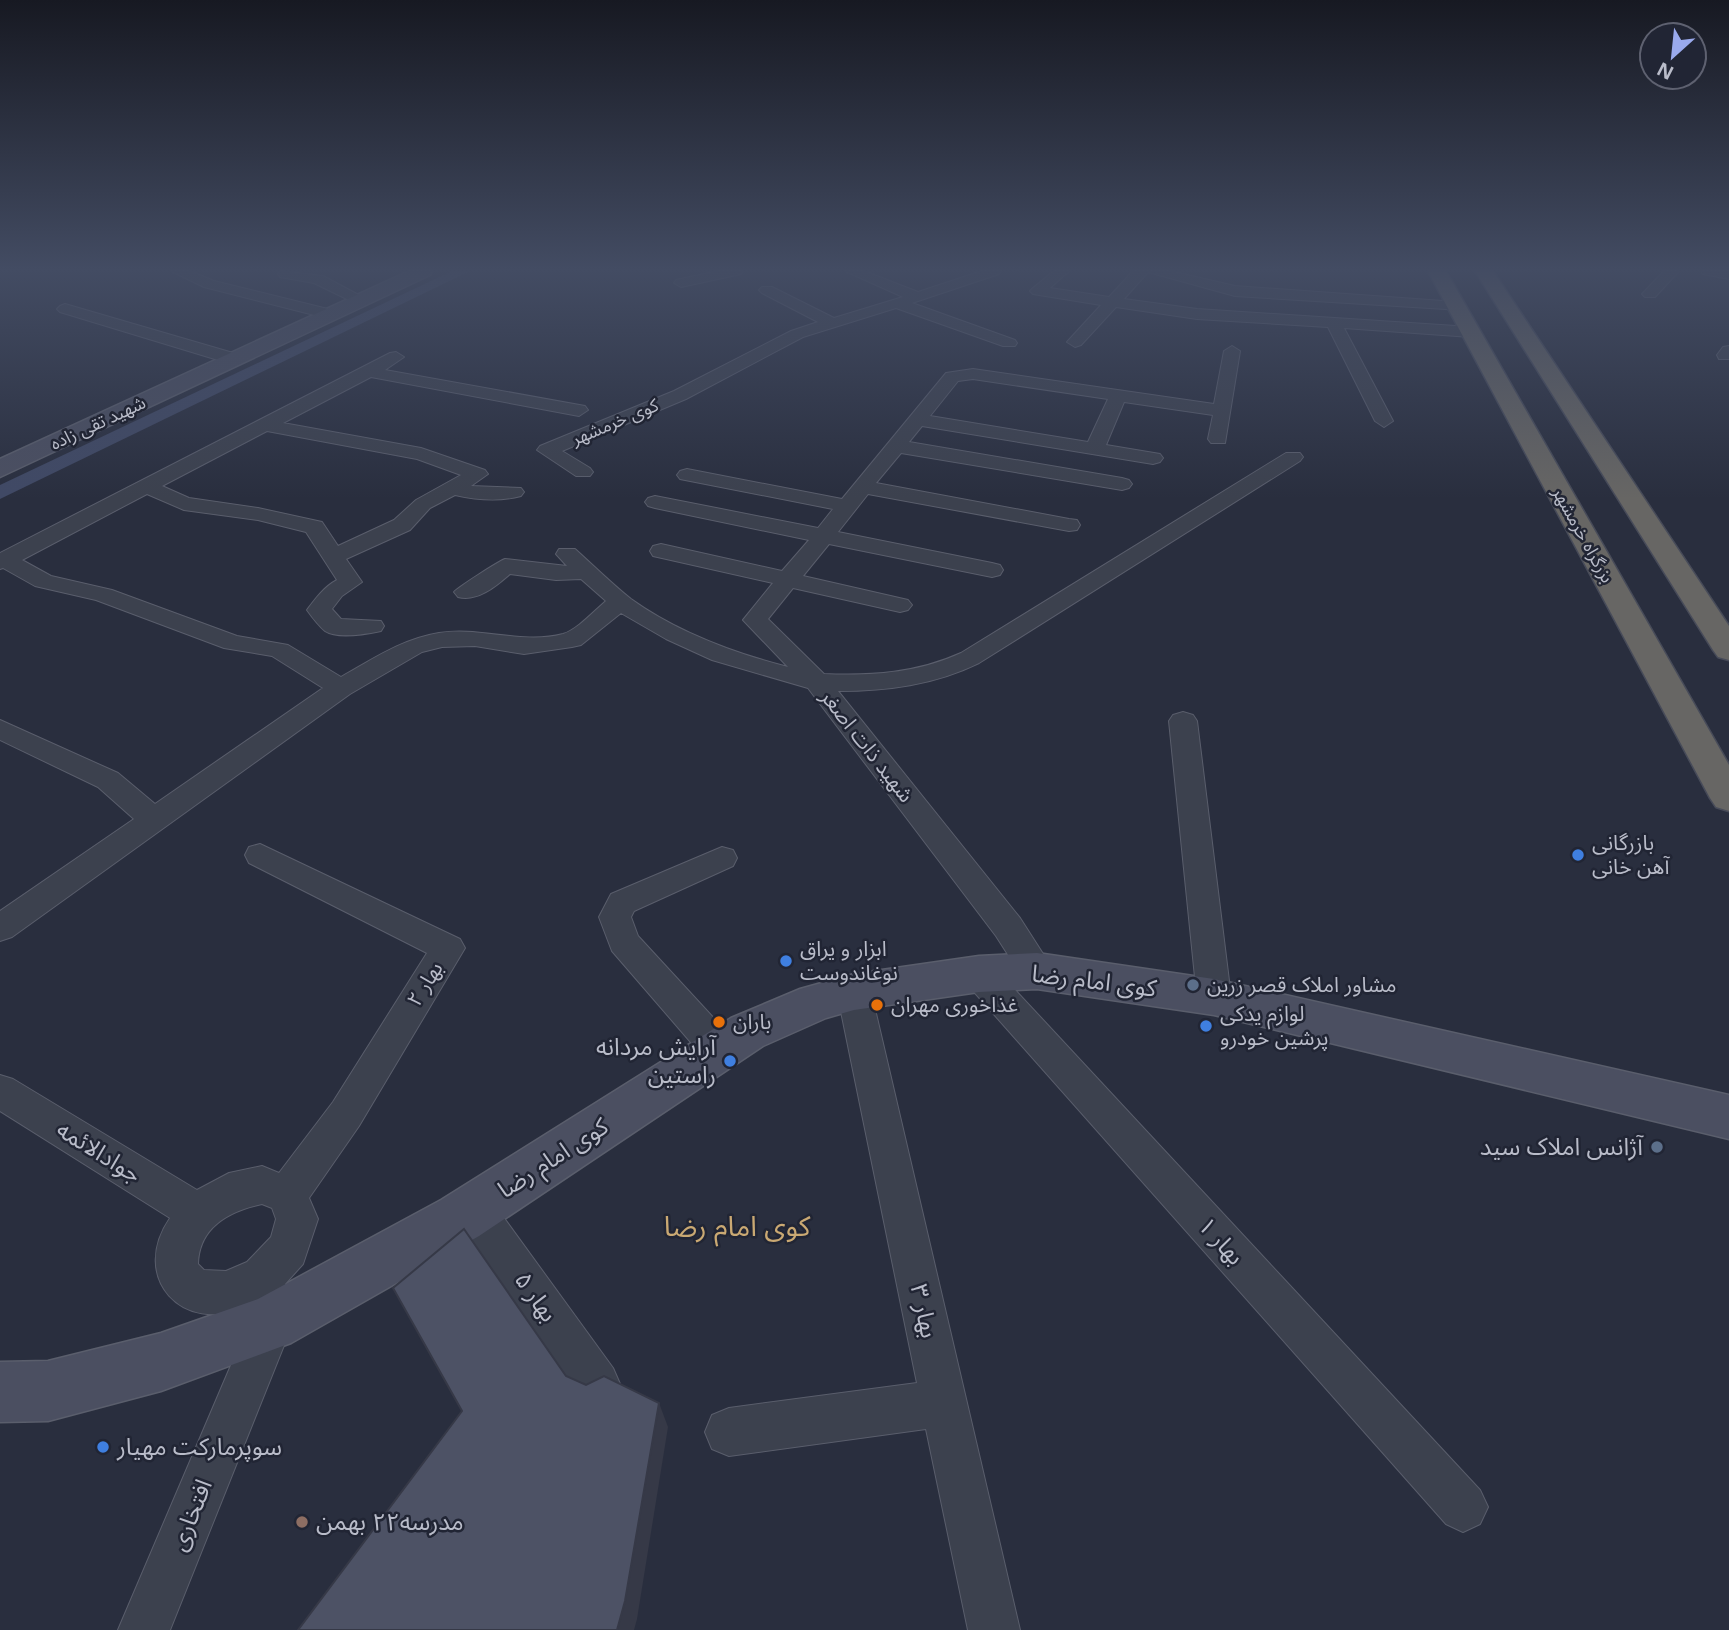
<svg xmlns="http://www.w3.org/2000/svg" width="1729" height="1630" font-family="'Noto Sans','Noto Sans Arabic',sans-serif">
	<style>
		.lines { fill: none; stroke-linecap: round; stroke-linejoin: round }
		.canal { fill: #404965; fill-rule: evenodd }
		.minor-casing { stroke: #5a5e6c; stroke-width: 2 }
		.secondary-casing { stroke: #5a5e6c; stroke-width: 3 }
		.trunk-casing { stroke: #474b59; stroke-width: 3 }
		.minor { fill: #3c414e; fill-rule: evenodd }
		.secondary { fill: #4b4f61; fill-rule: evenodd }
		.trunk { fill: #676664; fill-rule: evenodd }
		.shaded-wall { fill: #363947 }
		.building { fill: #4d5265; stroke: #363947; stroke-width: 2 }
		.shop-dot { fill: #3f7fe0; stroke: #212534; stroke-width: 2.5 }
		.service-dot { fill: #5c6f8a; stroke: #212534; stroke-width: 2.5 }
		.food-dot { fill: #e8710a; stroke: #212534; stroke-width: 2.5 }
		.education-dot { fill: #8d6e63; stroke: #212534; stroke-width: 2.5 }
		.labels { text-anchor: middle; stroke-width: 5; stroke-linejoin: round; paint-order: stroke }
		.far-street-label { font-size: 18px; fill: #b9bcc9; stroke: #212534 }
		.street-label { font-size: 21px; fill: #b9bcc9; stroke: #212534 }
		.poi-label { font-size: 21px; fill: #b9bcc9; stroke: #212534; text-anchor: start }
		.near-street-label { font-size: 24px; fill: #b9bcc9; stroke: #212534 }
		.near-poi-label { font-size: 24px; fill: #b9bcc9; stroke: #212534; text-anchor: end }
		.near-neighbourhood-label { font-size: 28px; fill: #caa973; stroke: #212534 }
	</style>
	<rect width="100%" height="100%" fill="#292e3e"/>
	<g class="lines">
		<polygon class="canal" points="452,271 470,271 0,499 0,485"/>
		<defs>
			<g id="minor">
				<polygon points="171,271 190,271 214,281 336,311 338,314 330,319 204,287"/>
				<polygon points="280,271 323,276 368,300 360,305 355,303 314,283 280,277 278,274"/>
				<polygon points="718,271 743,271 741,274 681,287 674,283 676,280"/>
				<polygon points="845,271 864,271 918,292 982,271 1001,271 999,274 912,303 1015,340 1017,343 1015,346 1003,346 896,308 803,337 686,399 562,451 590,468 593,472 590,476 576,476 537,450 540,446 674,391 791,331 818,322 762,293 759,290 762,287 772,287 834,318 903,297"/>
				<polygon points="1054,271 1069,271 1050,288 1109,297 1133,271 1170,271 1235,286 1457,302 1462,304 1465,307 1462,310 1235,296 1148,272 1124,299 1197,309 1471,327 1479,332 1471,337 1344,328 1393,421 1384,427 1375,421 1328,327 1197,319 1116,307 1081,345 1075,347 1067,342 1101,305 1033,294 1030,291 1033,288"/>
				<polygon points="1664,271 1679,271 1655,297 1645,297 1642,294 1645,291"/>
				<polygon points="1701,271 1729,271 1729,279 1703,274"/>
				<polygon points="65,304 240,355 242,359 234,364 228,363 60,312 57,309 60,306"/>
				<path d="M1232,346L1240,351L1225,443H1211L1208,439L1213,415L1124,402L1106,445L1160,454L1163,458L1160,462L1153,464L922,426L909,442L1122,478L1129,480L1132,484L1129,488L1122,490L901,453L876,483L1069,519L1077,520L1080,525L1077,530L1069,531L868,494L838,532L992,563L1000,565L1003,570L1000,575L992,577L829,544L803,576L908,600L912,605L908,610L900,612L793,588L768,619L824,674C872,676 917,673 961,653L1286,453H1300L1303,457L1300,461L979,663C934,685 887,691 838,691L1020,918L1054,971L1049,981L1037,985L1025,981L996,936L808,688L712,660L666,639L621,613L581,645L572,647L524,654L475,646L442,647L422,652L350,694L12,937L0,941V911L134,819L98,787L0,740V720L118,773L155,804L323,688L272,656L224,648L96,600L35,586L3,568L0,569V553L390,353L396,352L404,357L385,370L585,406L588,410L579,416L371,377L283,423L421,448L485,470L488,474L471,486L521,488L524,492L521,496C499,502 477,500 455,495L430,508L410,530L346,559L362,582L342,596L332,609L341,619L381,621L384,626L381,631C367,634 337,639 325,631C319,626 312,617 307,610C316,598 324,587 337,580L306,532L258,520L184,510L147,494L22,560L51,576L112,590L237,636L288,645L341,677C373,659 402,639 439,633C480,626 521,645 563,634C577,630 594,611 606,601L581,579L556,580L510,574C496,586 478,602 458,597L454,592C457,588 499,561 505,559L567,566L556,554L559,549H575C594,566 612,584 631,599C677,632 734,653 788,667L743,620L773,583L653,556L650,551L653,546L661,544L782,571L809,540L655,508L648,506L645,502L648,498L655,496L818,528L833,509L680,479L677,475L680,471L687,469L842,499L946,373L973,369L1214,404L1224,351ZM973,379L1108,399L1088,442L930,416L958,381ZM267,431L417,459L461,475L416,500L394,520L338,546L322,522L258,508L189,498L162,486Z"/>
				<polygon points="1729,346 1729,359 1719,359 1717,355 1723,347"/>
				<polygon points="1183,712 1193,715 1197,721 1231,997 1226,1007 1214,1011 1202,1007 1197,997 1169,721 1173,715"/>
				<path d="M260,844L460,939L465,948L359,1126L309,1198L318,1219L303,1264L285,1284L293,1323L170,1630H118L249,1323L246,1307C183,1335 129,1278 170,1218L0,1111V1075L13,1079L197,1190L229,1173L262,1166L279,1173L333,1102L427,953L249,863L245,855L249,847ZM262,1204L272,1208L276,1219L271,1237L247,1262L226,1271L204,1270L198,1264C199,1227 229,1211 262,1204Z"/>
				<polygon points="722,847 733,850 737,858 733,866 634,911 631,917 638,936 733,1039 738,1050 733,1061 720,1065 707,1061 612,951 599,917 611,894"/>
				<polygon points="979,960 991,964 1480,1490 1488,1507 1480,1524 1463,1532 1446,1524 967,984 962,974 967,964"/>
				<polygon points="854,978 866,982 871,992 1020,1630 968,1630 926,1429 729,1456 712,1449 705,1432 712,1415 729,1408 917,1383 837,992 842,982"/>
				<polygon points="474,1191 488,1196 613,1368 620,1384 613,1400 597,1407 581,1400 460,1224 454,1210 460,1196"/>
			</g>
			<g id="secondary">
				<polygon points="409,271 432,271 430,275 0,477 0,459"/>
				<polygon points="1037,953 1214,979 1729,1095 1729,1139 1214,1015 1037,989 979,992 854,1010 826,1018 763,1046 479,1236 291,1343 161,1391 48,1421 0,1422 0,1362 48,1361 161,1333 258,1299 441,1200 731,1018 800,989 854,974 979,956"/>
			</g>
			<g id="trunk">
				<polygon points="1428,271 1446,271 1729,765 1729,811 1716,807 1710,798"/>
				<polygon points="1475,271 1493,271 1729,626 1729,660 1718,657 1713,650"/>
			</g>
		</defs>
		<use href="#minor" class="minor-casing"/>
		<use href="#secondary" class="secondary-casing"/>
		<use href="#trunk" class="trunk-casing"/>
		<use href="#minor" class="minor"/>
		<use href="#secondary" class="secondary"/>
		<use href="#trunk" class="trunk"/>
	</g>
	<polygon class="shaded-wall" points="659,1403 668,1427 637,1619 634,1630 617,1630"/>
	<polygon class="building" points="464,1229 566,1376 586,1385 604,1376 659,1403 625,1601 617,1630 298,1630 462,1411 393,1288"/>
	<linearGradient id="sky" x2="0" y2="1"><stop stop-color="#171922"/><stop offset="0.54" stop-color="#434c63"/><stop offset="1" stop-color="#434c63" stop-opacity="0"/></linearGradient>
	<rect width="1729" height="499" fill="url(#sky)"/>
	<g class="shop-dot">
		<circle cx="1578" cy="855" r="7"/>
		<circle cx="786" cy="961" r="7"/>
		<circle cx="1206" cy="1026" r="7"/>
		<circle cx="730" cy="1061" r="7"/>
		<circle cx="103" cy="1447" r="7"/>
	</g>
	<g class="service-dot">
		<circle cx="1193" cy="985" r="7"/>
		<circle cx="1657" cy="1147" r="7"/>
	</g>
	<g class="food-dot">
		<circle cx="877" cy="1005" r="7"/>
		<circle cx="719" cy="1022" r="7"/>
	</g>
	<circle class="education-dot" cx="302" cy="1522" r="7"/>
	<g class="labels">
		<g class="far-street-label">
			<text transform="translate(615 422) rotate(-23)" y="6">کوی خرمشهر</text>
			<text transform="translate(98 423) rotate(-25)" y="6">شهید تقی زاده</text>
			<text transform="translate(1583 535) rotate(61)" y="6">بزرگراه خرمشهر</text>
		</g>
		<g class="street-label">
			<text transform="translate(867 746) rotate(52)" y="7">شهید ذات اصغر</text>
			<text transform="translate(425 984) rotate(-58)" y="7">بهار ۲</text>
		</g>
		<g class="poi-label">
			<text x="1592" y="850">بازرگانی<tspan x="1592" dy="24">آهن خانی</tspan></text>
			<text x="800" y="956">ابزار و یراق<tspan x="800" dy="24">نوغاندوست</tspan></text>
			<text x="1207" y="992">مشاور املاک قصر زرین</text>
			<text x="891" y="1012">غذاخوری مهران</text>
			<text x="1220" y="1021">لوازم یدکی<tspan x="1220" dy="24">پرشین خودرو</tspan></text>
			<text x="733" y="1029">باران</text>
		</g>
		<g class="near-street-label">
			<text transform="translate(1094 981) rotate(7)" y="8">کوی امام رضا</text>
			<text transform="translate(99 1152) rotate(32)" y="8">جوادالائمه</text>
			<text transform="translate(553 1158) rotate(-33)" y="8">کوی امام رضا</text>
			<text transform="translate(1221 1241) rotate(48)" y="8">بهار ۱</text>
			<text transform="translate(536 1297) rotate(55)" y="8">بهار ۵</text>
			<text transform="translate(924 1311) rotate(78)" y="8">بهار ۳</text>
			<text transform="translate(191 1515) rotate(-68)" y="8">افتخاری</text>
		</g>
		<g class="near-poi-label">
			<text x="716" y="1055">آرایش مردانه<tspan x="716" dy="28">راستین</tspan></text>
			<text x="1643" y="1155">آژانس املاک سید</text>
			<text x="117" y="1455" text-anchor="start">سوپرمارکت مهیار</text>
			<text x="316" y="1530" text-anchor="start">مدرسه۲۲ بهمن</text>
		</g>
		<g class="near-neighbourhood-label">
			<text x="737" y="1236">کوی امام رضا</text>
		</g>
	</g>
	<g transform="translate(1673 56) rotate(207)"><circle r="33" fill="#212534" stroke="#5e6170" stroke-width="2"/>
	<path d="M0-5L12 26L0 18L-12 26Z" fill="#9aaaed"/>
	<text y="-10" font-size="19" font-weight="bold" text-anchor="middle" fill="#b9bcc9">N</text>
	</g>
</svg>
